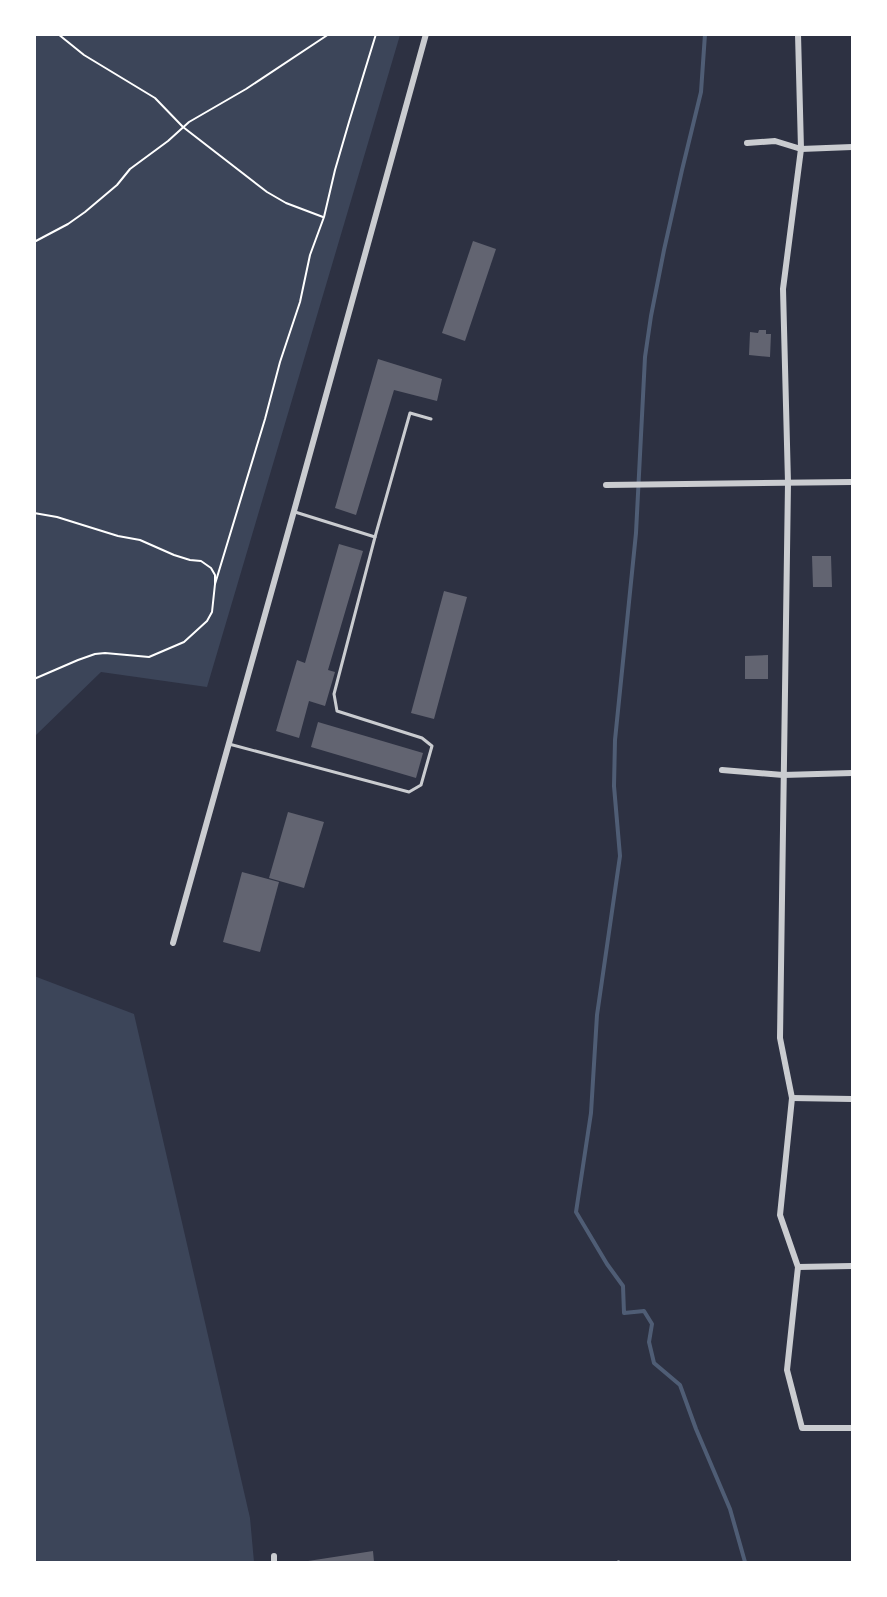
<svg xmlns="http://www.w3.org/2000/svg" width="887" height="1597" font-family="'Fira Sans',sans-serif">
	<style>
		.green { fill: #3c4559 }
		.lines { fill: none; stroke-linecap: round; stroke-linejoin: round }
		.stream { stroke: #4f5d75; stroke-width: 4 }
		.building { fill: #626471 }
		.path { stroke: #fff; stroke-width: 2 }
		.service { stroke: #caccd0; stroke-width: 3 }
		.minor { stroke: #caccd0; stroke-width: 6 }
	</style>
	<rect width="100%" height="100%" fill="#2d3142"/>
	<g class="green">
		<polygon points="34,35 400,35 207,687 101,672 36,735 34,734"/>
		<polygon points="34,976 134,1014 250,1518 254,1562 35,1562"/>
	</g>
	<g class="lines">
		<polyline class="stream" points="705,34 701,92 682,170 664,250 651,316 645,357 636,533 615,740 614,786 620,856 597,1015 591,1113 576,1212 607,1264 623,1286 624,1313 644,1311 652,1324 649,1342 654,1363 680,1385 696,1429 730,1509 745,1562"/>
	</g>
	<g class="building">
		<polygon points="473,241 496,249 465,341 442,333"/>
		<polygon points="759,330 766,330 766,334 771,334 770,357 749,355 750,332 758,333"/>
		<polygon points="378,359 442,379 437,401 394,390 356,515 335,508"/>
		<polygon points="339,544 363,551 328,670 335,672 325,706 309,701 299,738 276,731 297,660 305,663"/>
		<polygon points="812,556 831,556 832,587 813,587"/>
		<polygon points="444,591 467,597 434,719 411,713"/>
		<polygon points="768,655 768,679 745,679 745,656"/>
		<polygon points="318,722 423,753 416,778 311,747"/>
		<polygon points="288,812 324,822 304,888 269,878"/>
		<polygon points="242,872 279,882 260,952 223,942"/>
		<polygon points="373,1551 374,1562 308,1562 308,1561"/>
	</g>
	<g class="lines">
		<g class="path">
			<polyline points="58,34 84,55 155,98 183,127 267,192 286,203 323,217"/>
			<polyline points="34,242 68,224 85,212 117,185 130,169 168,141 189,122 246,89 329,34"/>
			<polyline points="34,513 57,517 118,536 140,540 174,555 190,560 201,561 211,568 215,575 215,584 212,612 207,621 184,642 149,657 105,653 95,654 78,660 34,679"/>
			<polyline points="215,584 265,419 280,362 300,302 310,255 324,217 335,170 349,122 376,34"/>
		</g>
		<g class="service">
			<polyline points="375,537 410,413 431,419"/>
			<polyline points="229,744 409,792 421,785 432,746 422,738 337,711 334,694 375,537 295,512"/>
			<polyline points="618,1562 619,1562"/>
		</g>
		<g class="minor">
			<polyline points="798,34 801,149 783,289 788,483 780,1038 792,1098 780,1215 798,1267 787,1370 802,1428 852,1428"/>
			<polyline points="747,143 775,141 801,149 852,147"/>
			<polyline points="606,485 852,482"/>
			<polyline points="722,770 783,775 852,773"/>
			<polyline points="173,943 294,511 426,34"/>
			<polyline points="792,1098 852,1099"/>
			<polyline points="798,1267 852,1266"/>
			<polyline points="274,1556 274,1562"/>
		</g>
	</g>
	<rect width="887" height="1597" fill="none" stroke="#ffffff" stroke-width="72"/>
</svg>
